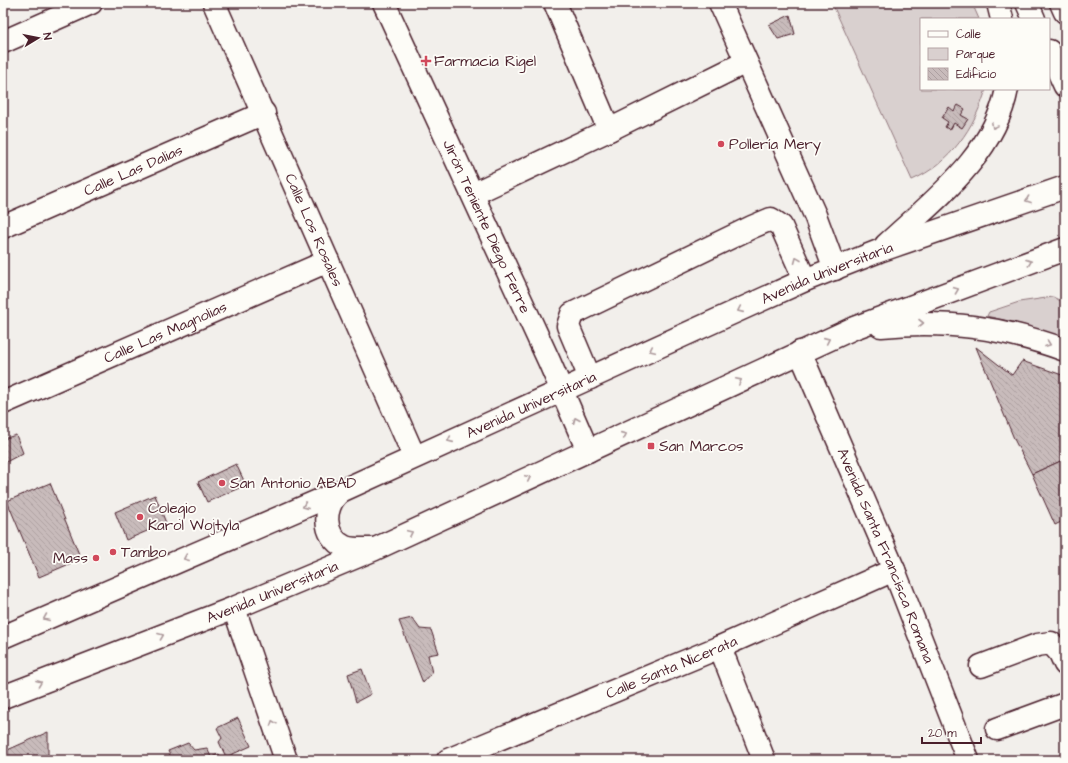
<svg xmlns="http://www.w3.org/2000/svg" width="1068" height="763" font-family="'Architects Daughter',sans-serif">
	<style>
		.green { fill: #d9d0cf; stroke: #92787d }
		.building { fill: url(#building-back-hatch); stroke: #4a1f2b }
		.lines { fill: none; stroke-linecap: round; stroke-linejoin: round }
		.minor-casing { stroke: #4a1f2b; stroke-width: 25 }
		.major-casing { stroke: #4a1f2b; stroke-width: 25 }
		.minor { stroke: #fdfcf7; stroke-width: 22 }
		.major { stroke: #fdfcf7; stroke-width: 22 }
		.oneway { stroke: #ac999b }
		.poi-dot { fill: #d1495b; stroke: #fdfcf7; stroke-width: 1.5 }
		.labels { text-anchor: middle; stroke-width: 3.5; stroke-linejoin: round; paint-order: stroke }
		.poi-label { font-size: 15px; fill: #4a1f2b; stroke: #fdfcf7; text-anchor: start }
		.street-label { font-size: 15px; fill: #4a1f2b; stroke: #fdfcf7 }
	</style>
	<defs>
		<pattern id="building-back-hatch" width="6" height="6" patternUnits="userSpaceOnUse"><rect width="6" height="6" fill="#c8bbbb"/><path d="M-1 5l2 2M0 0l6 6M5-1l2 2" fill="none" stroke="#ada0a1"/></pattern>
	</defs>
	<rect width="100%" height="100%" fill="#f2efeb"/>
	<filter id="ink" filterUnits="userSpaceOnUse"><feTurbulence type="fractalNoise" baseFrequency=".025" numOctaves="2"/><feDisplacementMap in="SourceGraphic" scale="8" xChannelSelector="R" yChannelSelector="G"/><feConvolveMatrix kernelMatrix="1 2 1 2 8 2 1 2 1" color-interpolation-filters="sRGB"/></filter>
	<g filter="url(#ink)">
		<g class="green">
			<path d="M832,3H972L979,19H921V89H986C975,127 950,164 912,180Z"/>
			<polygon points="1053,297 1065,303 1065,341 1024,325 987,316 989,312 1019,302"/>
		</g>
		<g class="building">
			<polygon points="790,15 795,34 778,39 769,25"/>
			<polygon points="958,105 965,109 961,115 968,119 962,128 954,123 950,130 945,127 948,122 942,118 949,107 954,111"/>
			<polygon points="976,347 1012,375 1022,361 1065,376 1065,459 1032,474 1015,441"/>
			<polygon points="16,435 23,453 6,462 3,455 3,439"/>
			<polygon points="1065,459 1065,520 1055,525 1032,474"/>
			<polygon points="236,464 246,485 207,502 198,482"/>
			<polygon points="50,483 81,559 39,577 7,501"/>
			<polygon points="155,495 166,523 126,540 115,512"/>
			<polygon points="412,618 420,629 431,630 439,653 428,655 432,673 423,683 399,621"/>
			<polygon points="362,669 371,694 356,702 348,674"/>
			<polygon points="238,718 251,746 226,757 219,742 222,738 217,728"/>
			<polygon points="48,732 48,758 45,760 3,760 3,752"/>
			<polygon points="188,743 194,750 207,748 211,757 219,754 222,760 172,760 168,751"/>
		</g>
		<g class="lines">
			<defs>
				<g id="minor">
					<path id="s1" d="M214,3L414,456"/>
					<path id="s2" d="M384,3L549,361L588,451"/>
					<polyline points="555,3 609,130"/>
					<polyline points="720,3 815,215 835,269"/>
					<polyline points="3,42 91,3"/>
					<polyline points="473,194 609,130 746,62"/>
					<path id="s3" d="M3,227L264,113"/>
					<path id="s4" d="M800,352L894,570L968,760"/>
					<polyline points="590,378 568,326 572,314 752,227 771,219 781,226 805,280"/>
					<path id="s5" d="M3,403L328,261"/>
					<polyline points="720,647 764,760"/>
					<polyline points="981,666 1037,645 1051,643 1060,653 1065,664"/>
					<polyline points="997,729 1065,704"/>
					<path id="s6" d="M448,760L720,647L894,570"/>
				</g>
				<g id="major">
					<polyline points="998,3 1002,19"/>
					<polyline points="1027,3 1034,19"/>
					<polyline points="1061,3 1065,12"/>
					<polyline points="1049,51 1065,86"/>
					<path d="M886,245C933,201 994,156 1007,89"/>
					<path d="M881,326C947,320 1002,327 1065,350"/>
					<path d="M341,491C323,505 321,536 345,547C354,550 364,549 373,549"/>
					<polyline points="234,608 286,760"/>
					<path id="s7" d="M3,637L341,491L805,280L879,251L1065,187"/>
					<path id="s8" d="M3,697L234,608L375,549L854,328L1065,249"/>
				</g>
			</defs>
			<use href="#minor" class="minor-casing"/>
			<use href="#major" class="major-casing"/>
			<use href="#minor" class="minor"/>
			<use href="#major" class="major"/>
		</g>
		<defs><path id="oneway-chevron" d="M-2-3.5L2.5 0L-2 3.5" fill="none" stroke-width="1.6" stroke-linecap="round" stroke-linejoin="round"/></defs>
		<g class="oneway">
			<use href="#oneway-chevron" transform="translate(994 126) rotate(118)"/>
			<use href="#oneway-chevron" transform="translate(1028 200) rotate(160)"/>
			<use href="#oneway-chevron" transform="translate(797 260) rotate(-112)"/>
			<use href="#oneway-chevron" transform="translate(1029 262) rotate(-20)"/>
			<use href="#oneway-chevron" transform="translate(956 290) rotate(-21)"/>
			<use href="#oneway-chevron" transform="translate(740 310) rotate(156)"/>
			<use href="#oneway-chevron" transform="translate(921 323)"/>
			<use href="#oneway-chevron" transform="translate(827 340) rotate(-24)"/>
			<use href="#oneway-chevron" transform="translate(1048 344) rotate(20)"/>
			<use href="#oneway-chevron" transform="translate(652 350) rotate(155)"/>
			<use href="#oneway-chevron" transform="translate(739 381) rotate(-26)"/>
			<use href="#oneway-chevron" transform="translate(576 420) rotate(-113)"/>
			<use href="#oneway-chevron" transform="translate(624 435) rotate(-24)"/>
			<use href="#oneway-chevron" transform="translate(450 440) rotate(156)"/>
			<use href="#oneway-chevron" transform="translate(528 478) rotate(-25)"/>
			<use href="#oneway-chevron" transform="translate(305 506) rotate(157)"/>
			<use href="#oneway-chevron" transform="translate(410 533) rotate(-25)"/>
			<use href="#oneway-chevron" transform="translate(186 558) rotate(157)"/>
			<use href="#oneway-chevron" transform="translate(46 618) rotate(157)"/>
			<use href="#oneway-chevron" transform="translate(161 636) rotate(-21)"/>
			<use href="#oneway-chevron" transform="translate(39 683) rotate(-21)"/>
			<use href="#oneway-chevron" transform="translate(273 723) rotate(-109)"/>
		</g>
	</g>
	<g class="poi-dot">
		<path d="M424 55h4v4h4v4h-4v4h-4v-4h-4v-4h4z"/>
		<circle cx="721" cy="144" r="4"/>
		<rect x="647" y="442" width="8" height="8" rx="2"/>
		<circle cx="222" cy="483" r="4"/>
		<circle cx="140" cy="517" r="4"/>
		<circle cx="113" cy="552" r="4"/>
		<circle cx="96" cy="558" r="4"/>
	</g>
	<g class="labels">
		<g class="poi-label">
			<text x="434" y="66">Farmacia Rigel</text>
			<text x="729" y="149">Pollería Mery</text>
			<text x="659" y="451">San Marcos</text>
			<text x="230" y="488">San Antonio ABAD</text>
			<text x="148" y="513">Colegio<tspan x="148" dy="17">Karol Wojtyla</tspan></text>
			<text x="121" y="557">Tambo</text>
			<text x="88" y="563" text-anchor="end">Mass</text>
		</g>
		<g class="street-label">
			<text dy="5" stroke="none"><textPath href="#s3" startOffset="142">Calle Las Dalias</textPath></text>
			<text dy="5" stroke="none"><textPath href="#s2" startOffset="246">Jirón Teniente Diego Ferre</textPath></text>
			<text dy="5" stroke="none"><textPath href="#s1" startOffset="248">Calle Los Rosales</textPath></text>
			<text dy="5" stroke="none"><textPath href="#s7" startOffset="901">Avenida Universitaria</textPath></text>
			<text dy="5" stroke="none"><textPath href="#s5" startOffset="177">Calle Las Magnolias</textPath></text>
			<text dy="5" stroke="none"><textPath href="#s7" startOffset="577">Avenida Universitaria</textPath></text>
			<text dy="5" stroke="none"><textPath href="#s4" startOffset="221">Avenida Santa Francisca Romana</textPath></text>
			<text dy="5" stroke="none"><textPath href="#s8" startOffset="289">Avenida Universitaria</textPath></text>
			<text dy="5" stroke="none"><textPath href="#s6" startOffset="242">Calle Santa Nicerata</textPath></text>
		</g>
	</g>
	<rect width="1068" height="763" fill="none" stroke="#fdfcf7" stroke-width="16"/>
	<rect x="8" y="8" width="1052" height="747" fill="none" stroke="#4a1f2b" stroke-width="1.5" filter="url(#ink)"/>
	<rect x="920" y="18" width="130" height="72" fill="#fdfcf7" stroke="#b5a4a5"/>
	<rect x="928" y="31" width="20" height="6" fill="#fdfcf7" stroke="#b5a4a5"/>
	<text x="956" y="38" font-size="12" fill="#4a1f2b">Calle</text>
	<rect x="928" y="48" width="20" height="12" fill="#d9d0cf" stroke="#b5a4a5"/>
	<text x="956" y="58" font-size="12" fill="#4a1f2b">Parque</text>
	<rect x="928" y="68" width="20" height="12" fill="url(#building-back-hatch)" stroke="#b5a4a5"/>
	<text x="956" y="78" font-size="12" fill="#4a1f2b">Edificio</text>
	<g transform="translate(38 38) rotate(80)" stroke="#fdfcf7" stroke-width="3" paint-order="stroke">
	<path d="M0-3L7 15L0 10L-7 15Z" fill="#4a1f2b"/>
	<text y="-6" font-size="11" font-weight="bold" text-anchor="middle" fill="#4a1f2b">N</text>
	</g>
	<path d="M922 737v6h59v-6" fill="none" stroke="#4a1f2b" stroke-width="2"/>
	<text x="928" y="737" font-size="12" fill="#4a1f2b" stroke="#fdfcf7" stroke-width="3" paint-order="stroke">20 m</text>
</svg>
